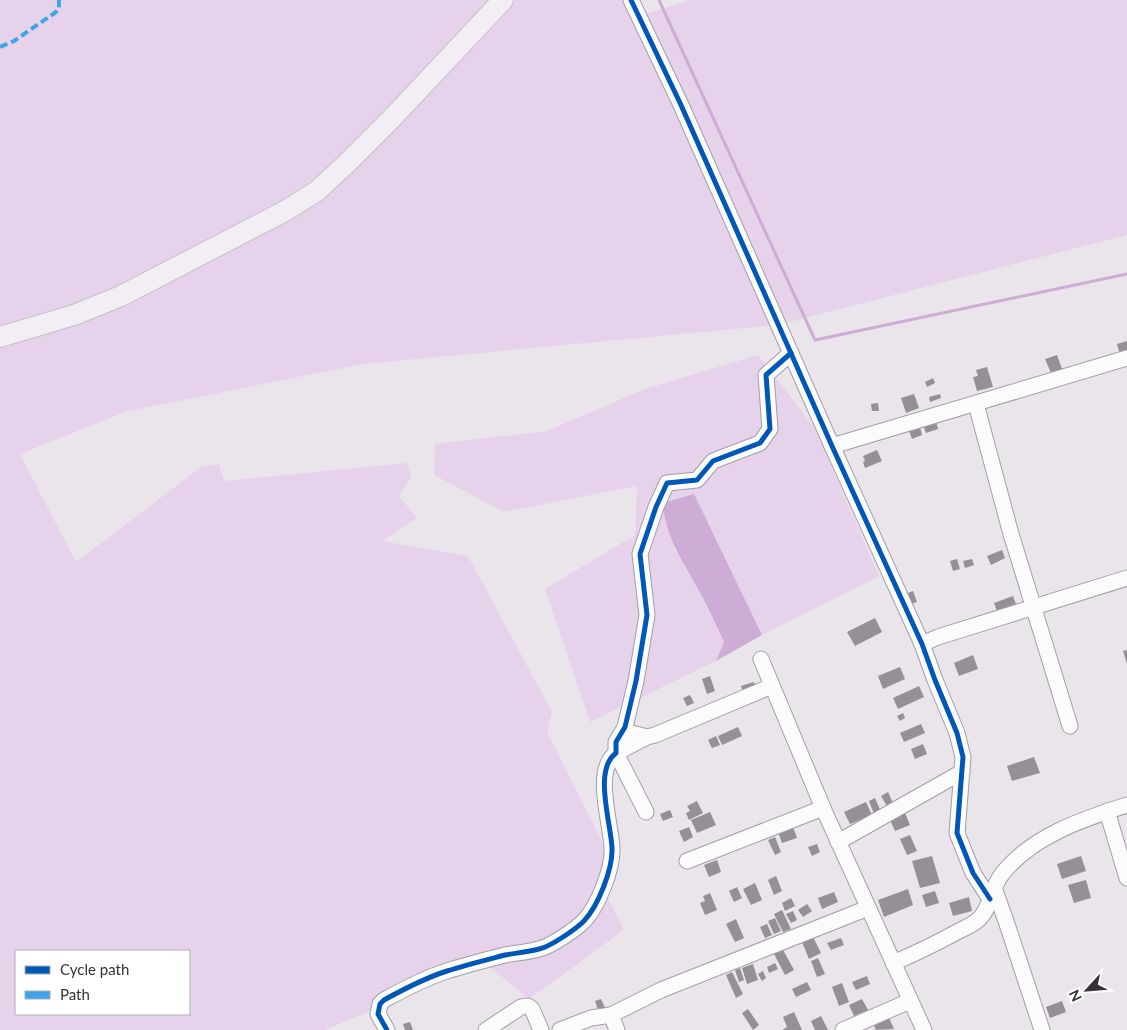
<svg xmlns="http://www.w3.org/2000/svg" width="1127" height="1030" font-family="Lato,sans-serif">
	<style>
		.green { fill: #e7d2ec; fill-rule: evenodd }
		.water { fill: #cdacd5 }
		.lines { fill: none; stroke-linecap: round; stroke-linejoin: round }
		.stream { stroke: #cdacd5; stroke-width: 3 }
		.building { fill: #949095 }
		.minor-casing { stroke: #a29fa4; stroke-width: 17 }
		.major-casing { stroke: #c4c1c4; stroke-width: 22 }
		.minor { stroke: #fcfbfc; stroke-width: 15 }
		.major { stroke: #f2eef3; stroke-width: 20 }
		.quiet { stroke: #3ea3eb; stroke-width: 4; stroke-dasharray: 8 4; stroke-linecap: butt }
		.cycleway-casing { stroke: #fff; stroke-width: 8 }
		.cycleway { stroke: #0057b8; stroke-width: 5 }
	</style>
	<rect width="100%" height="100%" fill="#eae5eb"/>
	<g class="green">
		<path d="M0,0H631L639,16L691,0H1127V235L778,325L363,364L128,411L20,454L76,562L201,467L219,464L224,481L407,463L411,477L399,496L417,518L382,541L468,556L552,712L547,731L607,852L598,878L624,930L529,999L484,962L325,1030H0ZM16,951H189V1014H16Z"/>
		<polygon points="758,355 814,427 879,576 762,635 694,495 674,547 699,591 724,642 716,661 590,722 545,589 635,535 637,486 504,512 434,475 435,444 547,431 645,389"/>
	</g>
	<path class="water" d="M694,494L762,635L716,661L724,642C716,625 708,607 698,589C683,561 665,537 663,503Z"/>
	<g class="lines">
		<polyline class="stream" points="659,0 815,340 1127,274"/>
	</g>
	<g class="building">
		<polygon points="1127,341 1127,356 1121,358 1117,344"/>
		<polygon points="1057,355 1062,369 1051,373 1045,359"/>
		<polygon points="987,367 993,387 977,391 973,377 978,376 976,370"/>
		<polygon points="933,378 935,383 927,387 925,382"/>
		<polygon points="914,394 919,408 906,413 901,398"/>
		<polygon points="940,394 941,398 930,402 929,397"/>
		<polygon points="878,403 879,411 872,411 871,404"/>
		<polygon points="936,421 938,429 926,433 923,425"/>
		<polygon points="920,427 922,435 912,439 909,431"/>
		<polygon points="877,450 882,461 865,468 863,462 865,461 863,456"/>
		<polygon points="1002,550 1005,558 991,565 987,556"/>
		<polygon points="957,559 960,569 953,571 950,561"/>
		<polygon points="972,559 974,565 965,568 963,561"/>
		<polygon points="913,591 917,602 911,604 908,593"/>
		<polygon points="1013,596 1016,604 997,611 994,603"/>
		<polygon points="875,618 882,632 855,646 847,632"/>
		<polygon points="1127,650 1127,664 1123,651"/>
		<polygon points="973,655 978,669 959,676 954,663"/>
		<polygon points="900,667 905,679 883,689 878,676"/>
		<polygon points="710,676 715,691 707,694 702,679"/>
		<polygon points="754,682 757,690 744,695 741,686"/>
		<polygon points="919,686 924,697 898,709 893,698"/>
		<polygon points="690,695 694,703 687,706 683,698"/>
		<polygon points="903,713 905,718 900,721 897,716"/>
		<polygon points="921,724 925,733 904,742 900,733"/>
		<polygon points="738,727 742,736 722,745 718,736"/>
		<polygon points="716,736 720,745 712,748 708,740"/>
		<polygon points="923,744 927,754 915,759 911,749"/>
		<polygon points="1034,757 1040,773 1012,781 1007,766"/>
		<polygon points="888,792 893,803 887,806 881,796"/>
		<polygon points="875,798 881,812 874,814 869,801"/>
		<polygon points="697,801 703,813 689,820 686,813 690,811 687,806"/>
		<polygon points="866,802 872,815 850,824 844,812"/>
		<polygon points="670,810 673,817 663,821 660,814"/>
		<polygon points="710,812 716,825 697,833 691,820"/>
		<polygon points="905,813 910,825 895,831 890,820"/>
		<polygon points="792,824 797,838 782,843 777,829"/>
		<polygon points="689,827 693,837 684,842 679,831"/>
		<polygon points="910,835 917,851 907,855 900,839"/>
		<polygon points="775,837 781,852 775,855 768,840"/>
		<polygon points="817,844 820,852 812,856 808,847"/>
		<polygon points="932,856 940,883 920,888 912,861"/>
		<polygon points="1081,856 1086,871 1062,879 1057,864"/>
		<polygon points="717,860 721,872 709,877 704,865"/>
		<polygon points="776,876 782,891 774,895 768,880"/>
		<polygon points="1086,880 1091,898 1074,903 1068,885"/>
		<polygon points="755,883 762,900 751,905 743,889"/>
		<polygon points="737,887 742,898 734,902 729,891"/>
		<polygon points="908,889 913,905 884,917 878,900"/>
		<polygon points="935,891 939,903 926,907 922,895"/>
		<polygon points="834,892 838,902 822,909 818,898"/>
		<polygon points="710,893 717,910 705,915 700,903 705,901 703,896"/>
		<polygon points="969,897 972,911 953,916 949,903"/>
		<polygon points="791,898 795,906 785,911 782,903"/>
		<polygon points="807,904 812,911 803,917 798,910"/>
		<polygon points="782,910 791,929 783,932 774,914"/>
		<polygon points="793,911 797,920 791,923 786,914"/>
		<polygon points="775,918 781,931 774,934 768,921"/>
		<polygon points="736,919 744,938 735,942 726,924"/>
		<polygon points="767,924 772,935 765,938 760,927"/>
		<polygon points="813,937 821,953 809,959 802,942"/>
		<polygon points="841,938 844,945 831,950 827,943"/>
		<polygon points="782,948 794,970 785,975 773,952"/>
		<polygon points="818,958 825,974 817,977 811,961"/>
		<polygon points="775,963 778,969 769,973 767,967"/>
		<polygon points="753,964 758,980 747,984 742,968"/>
		<polygon points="740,968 744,980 739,982 735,970"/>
		<polygon points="763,971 766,978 762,981 758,974"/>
		<polygon points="732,972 743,994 736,998 726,975"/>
		<polygon points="867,976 870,984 856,990 852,982"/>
		<polygon points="807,982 811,990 796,997 792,989"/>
		<polygon points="842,983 849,1002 839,1006 832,987"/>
		<polygon points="601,999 606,1010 599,1013 595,1001"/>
		<polygon points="862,999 868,1010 854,1016 849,1005"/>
		<polygon points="1062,1001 1066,1012 1050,1018 1046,1007"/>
		<polygon points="748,1009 759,1025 753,1030 742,1013"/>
		<polygon points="794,1012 802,1030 782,1030 787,1027 783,1017"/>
		<polygon points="821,1016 828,1030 815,1030 811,1021"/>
		<polygon points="889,1018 894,1029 876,1030 874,1026"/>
		<polygon points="410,1022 413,1030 405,1030 403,1024"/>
	</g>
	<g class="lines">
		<defs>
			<g id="minor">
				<polyline points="631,0 681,105 832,446 922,644 935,680 957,733 963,757 957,833 973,873 990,899"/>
				<polyline points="976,404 1011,534 1070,726"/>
				<polyline points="832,446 1127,358"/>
				<polyline points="922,644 938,637 1127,578"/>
				<polyline points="761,659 823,808 924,1030"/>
				<polyline points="624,731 647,737 655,735 772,686"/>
				<polyline points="1107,811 1127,878"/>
				<polyline points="646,812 616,753 647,737"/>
				<polyline points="838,842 962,772"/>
				<polyline points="687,861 823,808"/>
				<polyline points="994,888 1006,921 1042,1030"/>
				<path d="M893,963C914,954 935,944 955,933C962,929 971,926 978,920C991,909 991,888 1002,874C1032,836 1083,819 1127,805"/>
				<polyline points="611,1015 617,1030"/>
				<path d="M387,1030L378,1014L380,1004L384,1000C404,989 425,978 447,971C466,965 486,960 505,955C516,953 528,952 539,949C550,947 576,929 584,921C598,906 613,869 612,848C611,823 593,770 616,753V742L625,727L636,681L647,615L640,554L656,507L667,483L697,480L713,461L760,443L770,429L766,375L791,353"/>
				<polyline points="486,1030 521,1007 528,1006 532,1009 541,1030"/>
				<polyline points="560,1030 591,1018 611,1015 661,990 868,908"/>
				<polyline points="843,1030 910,1001"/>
			</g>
			<polyline id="major" points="0,337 74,315 121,296 285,211 317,191 346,164 394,116 503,0"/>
		</defs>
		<use href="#minor" class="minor-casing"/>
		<use href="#major" class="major-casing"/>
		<use href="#minor" class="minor"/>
		<use href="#major" class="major"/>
		<polyline class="quiet" points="0,47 14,41 56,12 59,8 59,0"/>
		<defs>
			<g id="cycleway">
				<polyline points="631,0 681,105 832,446 922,644 935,680 957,733 963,757 957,833 973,873 990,899"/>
				<path d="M387,1030L378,1014L380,1004L384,1000C404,989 425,978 447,971C466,965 486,960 505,955C516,953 528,952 539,949C550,947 576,929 584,921C598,906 613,869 612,848C611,823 593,770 616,753V742L625,727L636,681L647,615L640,554L656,507L667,483L697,480L713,461L760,443L770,429L766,375L791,353"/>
			</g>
		</defs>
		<use href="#cycleway" class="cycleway-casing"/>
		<use href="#cycleway" class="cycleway"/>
	</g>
	<rect x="15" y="950" width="175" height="65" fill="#ffffff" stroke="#aeadaf"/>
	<rect x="25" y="966" width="25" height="8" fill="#0057b8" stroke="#aeadaf"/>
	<text x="60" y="975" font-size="15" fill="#353136">Cycle path</text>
	<rect x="25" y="991" width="25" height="8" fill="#3ea3eb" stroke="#aeadaf"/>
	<text x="60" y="1000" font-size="15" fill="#353136">Path</text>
	<g transform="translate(1087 990) rotate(244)" stroke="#ffffff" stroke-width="4" paint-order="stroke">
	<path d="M0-4L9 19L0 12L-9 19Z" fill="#353136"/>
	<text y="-8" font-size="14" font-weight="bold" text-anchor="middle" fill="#353136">N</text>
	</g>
</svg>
